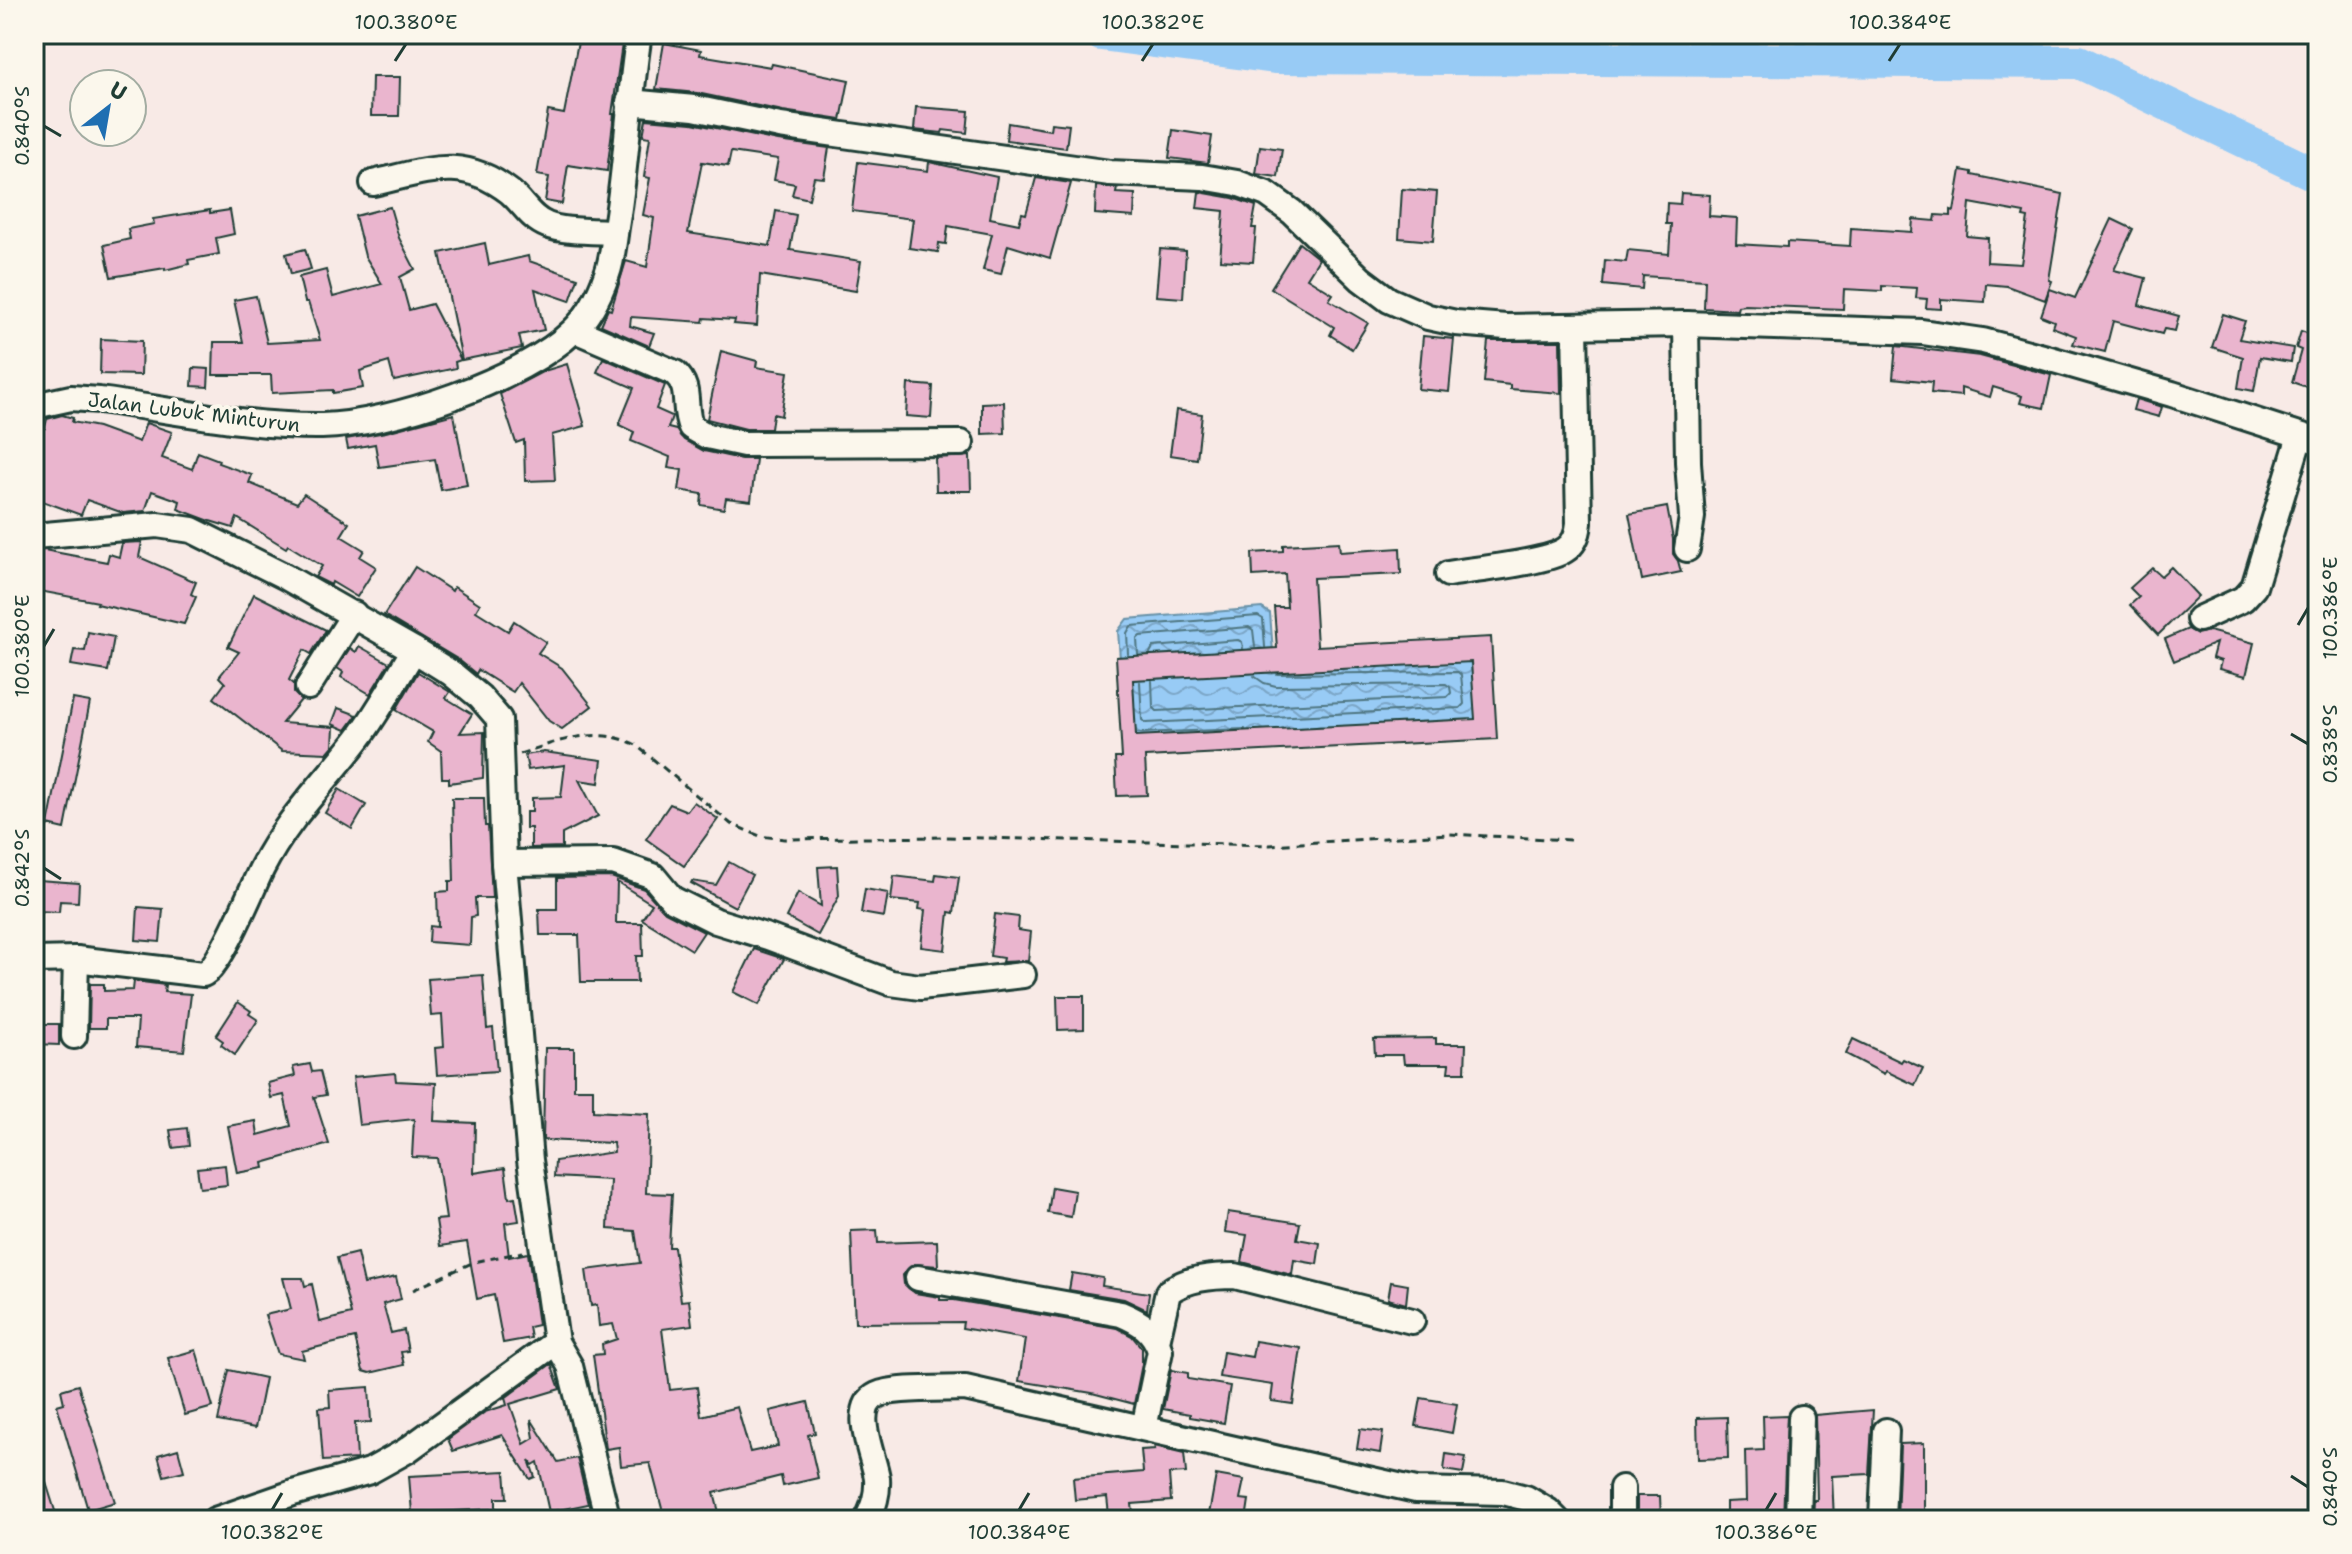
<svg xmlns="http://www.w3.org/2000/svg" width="2352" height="1554" font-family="'Shantell Sans',sans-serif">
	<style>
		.water { fill: url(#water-waves); stroke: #6892a8; stroke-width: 2 }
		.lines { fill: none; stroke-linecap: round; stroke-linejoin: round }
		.shore { stroke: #4f7681; stroke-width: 2 }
		.river { stroke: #98cbf5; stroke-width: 34 }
		.building { fill: #eab5ce; stroke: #1f3d34; stroke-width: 2; fill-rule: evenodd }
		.minor-casing { stroke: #1f3d34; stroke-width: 30 }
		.path { stroke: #1f3d34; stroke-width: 3; stroke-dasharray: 8 6; stroke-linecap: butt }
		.minor { stroke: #fbf7ec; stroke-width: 24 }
		.ticks { fill: none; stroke: #1f3d34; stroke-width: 3 }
		.labels { text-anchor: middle; stroke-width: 8; stroke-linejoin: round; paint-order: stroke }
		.street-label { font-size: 20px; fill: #1f3d34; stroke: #fbf7ec }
		.neatline { fill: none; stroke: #1f3d34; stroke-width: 3 }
		.ticks-label { font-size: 20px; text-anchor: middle; fill: #1f3d34 }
	</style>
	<defs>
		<pattern id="water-waves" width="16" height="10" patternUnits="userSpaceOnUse" patternTransform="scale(2)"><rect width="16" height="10" fill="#98cbf5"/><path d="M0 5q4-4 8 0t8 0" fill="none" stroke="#7ba6c7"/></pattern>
	</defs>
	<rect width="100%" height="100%" fill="#f8eae6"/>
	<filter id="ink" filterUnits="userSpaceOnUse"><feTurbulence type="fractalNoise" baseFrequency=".0125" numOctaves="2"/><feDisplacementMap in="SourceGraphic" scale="16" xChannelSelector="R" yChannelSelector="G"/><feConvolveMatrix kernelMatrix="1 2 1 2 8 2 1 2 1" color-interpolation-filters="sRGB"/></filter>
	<g filter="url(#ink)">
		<polygon class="water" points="1262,608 1270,613 1273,652 1470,655 1478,722 1140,742 1125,731 1118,631 1127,619"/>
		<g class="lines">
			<g class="shore">
				<polyline points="1150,653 1153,647 1238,640 1242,642 1243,648"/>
				<polyline points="1128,654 1127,633 1131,626 1258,616 1263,619 1265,647"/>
				<polyline points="1138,654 1137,639 1140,636 1249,627 1253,630 1255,647"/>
				<polyline points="1152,681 1153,707 1157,711 1447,697 1451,693 1450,687 1446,684 1276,686 1264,683 1254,676"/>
				<polyline points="1140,682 1142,720 1146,723 1460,708 1464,704 1461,675 1458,672 1277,674"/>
				<polyline points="1138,733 1245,729"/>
			</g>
			<polyline class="river" points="1101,34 1275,57 2079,62 2318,176"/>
		</g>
		<g class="building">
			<polygon points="579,37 622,44 612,114 614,114 607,171 568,165 562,204 545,201 549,177 537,175 548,111 564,114"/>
			<polygon points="664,43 701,50 700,55 771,67 772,64 849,80 841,120 783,111 697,93 656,89"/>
			<polygon points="372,77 400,77 399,116 371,116"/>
			<polygon points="916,107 969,111 967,133 943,130 942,133 914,130"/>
			<polygon points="646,119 692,123 778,141 829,148 824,178 814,177 809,199 792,195 795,184 774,180 778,159 731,152 728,166 702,162 688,233 770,246 776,211 796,215 790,250 861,261 856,291 760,275 757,326 734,324 735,320 704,318 703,322 631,317 630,326 654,333 649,346 601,325 608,309 611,310 626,261 647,267 654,218 643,215 650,178 644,177 650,137 643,136"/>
			<polygon points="1008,123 1050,130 1051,123 1069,125 1066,148 1006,140"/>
			<polygon points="1173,130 1212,136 1208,163 1169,158"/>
			<polygon points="1260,146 1282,149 1278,177 1256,174"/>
			<polygon points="858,162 928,171 929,162 997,177 990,218 1019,224 1022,213 1026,214 1036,178 1071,183 1050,258 1008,245 1001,274 983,270 992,234 948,226 946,244 939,243 938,252 909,248 913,219 852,211"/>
			<path d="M1961,170L1972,172V175L2063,194L2049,280L2052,281L2045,300L2007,286L1986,284L1985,302L1941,299V309L1926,308L1927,299L1916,298L1917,288L1882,286V291L1844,289L1843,309L1745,305L1738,306L1737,310L1704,308L1705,280L1643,276L1642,289L1603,285L1605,260L1626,262L1628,250L1669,254L1671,224H1666L1667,203L1680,204L1681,193L1710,195L1709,216L1737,218L1736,244L1787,247V242L1850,246L1851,228L1912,232L1913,219L1935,221L1936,215L1951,216V210L1954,211ZM1970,203L2024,213L2023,217L2028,218L2021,264L1987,262L1988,238L1967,236Z"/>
			<polygon points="1096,186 1117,188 1116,193 1135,194 1134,217 1095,214"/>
			<polygon points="1402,189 1437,192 1433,241 1399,238"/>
			<polygon points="1199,192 1233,198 1256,206 1252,228 1256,228 1253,262 1220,260 1224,211 1197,208"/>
			<polygon points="390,207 399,238 415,269 400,277 409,310 432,304 461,360 455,362 456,368 394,381 389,362 360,371 363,388 333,393 333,390 272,393 271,375 213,375 214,342 243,342 234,300 256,296 267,343 320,340 308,302 305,302 299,277 326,270 333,297 382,284 365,256 355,216"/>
			<polygon points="210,210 210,213 230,210 234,234 216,238 219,254 188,260 189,264 165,270 165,268 111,277 104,245 130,239 128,229 154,224 153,219"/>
			<polygon points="2112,219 2133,229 2114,270 2146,278 2139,305 2179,316 2175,331 2164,329 2162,334 2113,321 2105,352 2073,344 2076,336 2052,327 2054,321 2041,316 2050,289 2075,298"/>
			<polygon points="485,243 489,265 528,256 529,261 578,278 570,301 535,289 544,330 519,335 522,348 462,360 440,253"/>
			<polygon points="1299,243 1319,259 1307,278 1333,294 1329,300 1368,323 1352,349 1330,335 1334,327 1271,288"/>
			<polygon points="305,249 311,269 291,274 286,254"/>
			<polygon points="1160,249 1186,251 1183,298 1156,296"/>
			<polygon points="2223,314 2245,321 2239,339 2293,348 2291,362 2260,357 2254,391 2238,388 2243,357 2212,347"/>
			<polygon points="2301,331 2318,337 2318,370 2312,389 2292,382 2301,350 2296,348"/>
			<polygon points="1423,336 1454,339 1449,392 1418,389"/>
			<polygon points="101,339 142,341 141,375 100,374"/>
			<polygon points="1488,341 1560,341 1561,393 1510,389 1510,385 1484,382"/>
			<polygon points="1896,346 1980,356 2051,375 2044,408 2020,403 2022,396 1993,387 1990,397 1961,388 1961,396 1931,393 1932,382 1893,378"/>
			<polygon points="721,351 757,361 756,367 788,372 781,416 773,414 771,429 746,429 707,419"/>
			<polygon points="603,358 665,385 656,409 672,416 668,428 676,430 684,440 704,451 741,459 756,459 751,501 726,498 724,509 701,505 702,494 679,490 682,470 668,468 670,457 631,441 634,432 619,425 634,388 597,372"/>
			<polygon points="567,364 585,426 552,435 555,480 525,481 524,440 516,443 500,394 544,371"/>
			<polygon points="193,368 209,369 208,387 192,386"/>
			<polygon points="908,384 933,386 931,418 906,416"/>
			<polygon points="2136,399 2162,407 2159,417 2133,410"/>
			<polygon points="1004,402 1005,433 982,434 982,403"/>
			<polygon points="1176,410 1202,414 1197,459 1170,455"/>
			<polygon points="454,414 467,485 441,490 435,459 379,467 375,444 348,449 346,439 386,432"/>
			<polygon points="62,415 73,418 72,422 98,427 139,442 146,423 172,432 162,458 192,469 198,452 219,460 218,463 252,475 249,483 297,503 304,494 349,523 341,536 364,550 360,557 376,567 357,597 332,582 331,585 315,577 322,566 288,545 286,548 237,518 233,528 210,521 178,509 180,501 152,491 145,511 123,513 87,500 81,515 34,498 34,421 45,428 47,419"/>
			<polygon points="970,456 971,491 936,491 935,458"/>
			<polygon points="1667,507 1673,539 1673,554 1678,561 1681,572 1642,580 1629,514"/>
			<polygon points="142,542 139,557 196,582 191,594 196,597 184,624 97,604 98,602 34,590 34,551 44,550 107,562 109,554 119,557 122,543"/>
			<path d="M1339,542L1340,552L1400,548L1401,574L1313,578L1317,646L1491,637L1497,739L1145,757L1147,795L1117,796L1115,758H1122L1116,657L1277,648L1274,607H1287L1285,574L1253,576L1252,553L1283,551V545ZM1471,662L1475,719L1136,736L1133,680Z"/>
			<polygon points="415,567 452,591 454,587 480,604 476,611 508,631 514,621 546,642 538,653 562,668 592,706 562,729 549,721 519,683 513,692 478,670 476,674 459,660 384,615"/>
			<polygon points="2171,567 2198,596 2158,635 2130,605 2139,597 2130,588 2152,568 2161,576"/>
			<polygon points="254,594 326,630 311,654 304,650 289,680 294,684 294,693 301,700 282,723 334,727 333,746 327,753 282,751 214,698 225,683 219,677 239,652 228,647"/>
			<polygon points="2188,629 2197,634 2209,631 2254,643 2246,676 2219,669 2221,661 2212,658 2216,643 2174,661 2165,639"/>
			<polygon points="88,632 114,637 108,671 71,665 74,650 85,651"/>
			<polygon points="359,646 389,663 370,694 341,677 343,672 337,668 350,648 356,652"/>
			<polygon points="418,672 450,692 446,698 472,714 460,733 484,732 483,778 449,783 449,778 442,778 441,751 428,742 433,732 396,710"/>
			<polygon points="73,699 90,702 65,829 48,825"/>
			<polygon points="338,708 357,715 346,730 332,724"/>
			<polygon points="544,752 602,760 599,783 579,780 598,816 562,834 562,847 531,848 531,828 526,828 526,812 532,812 532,798 561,797 565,765 528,770 525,755"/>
			<polygon points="339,789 366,805 352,829 325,813"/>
			<polygon points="452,798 484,798 485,826 488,826 492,898 475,898 476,916 471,917 470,945 429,942 430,926 438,927 437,892 449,891 449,881 454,881"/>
			<polygon points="694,802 718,819 684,866 646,839 670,804 687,811"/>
			<polygon points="729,862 752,875 735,907 691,883 692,881 716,885"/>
			<polygon points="837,866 839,896 818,935 786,917 798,893 821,906 818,867"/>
			<polygon points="936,874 959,877 954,913 949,912 945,950 921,947 925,910 919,909 920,903 891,900 894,876 935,881"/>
			<polygon points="611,877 644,889 665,912 704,932 692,950 642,919 652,904 617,882 616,923 642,923 643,956 636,956 637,982 581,982 579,935 540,935 539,909 557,909 557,878"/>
			<polygon points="38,880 79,883 78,902 60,901 59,912 36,911"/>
			<polygon points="865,889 888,893 884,917 861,913"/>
			<polygon points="138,907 163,909 160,942 136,940"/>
			<polygon points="995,914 1019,917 1018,930 1031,932 1028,961 1002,962 1003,958 990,956"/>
			<polygon points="754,949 784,959 759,1005 733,992"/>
			<polygon points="483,975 487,1029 493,1028 497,1071 437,1075 435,1048 444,1047 442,1015 431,1016 428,979"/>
			<polygon points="134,981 165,985 164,992 191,994 184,1051 136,1047 138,1019 106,1019 106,1028 89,1028 90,984 104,984 104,991 133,990"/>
			<polygon points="1057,996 1084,996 1084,1029 1058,1030"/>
			<polygon points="238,1002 251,1011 249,1014 258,1020 235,1055 221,1045 223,1041 216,1036"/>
			<polygon points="34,1024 59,1024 59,1045 34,1044"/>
			<polygon points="1436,1038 1436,1044 1466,1044 1465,1072 1448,1072 1449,1064 1404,1064 1403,1055 1375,1055 1374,1039"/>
			<polygon points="1853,1039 1901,1062 1903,1059 1923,1068 1915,1085 1886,1071 1884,1074 1846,1054"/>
			<polygon points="545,1048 574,1048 574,1089 593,1089 593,1111 649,1114 646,1193 672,1194 669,1247 674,1247 681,1301 689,1300 692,1325 662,1329 670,1390 697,1387 701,1416 737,1407 750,1452 778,1446 770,1411 808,1402 815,1433 808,1435 818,1478 783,1486 781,1476 714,1493 721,1520 665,1520 650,1463 621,1466 619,1447 606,1449 593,1355 603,1354 602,1344 617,1339 613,1324 599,1326 597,1305 591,1306 586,1270 640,1263 635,1231 608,1229 610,1180 554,1177 555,1161 614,1152 613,1143 543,1140"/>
			<polygon points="310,1064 312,1072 320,1071 326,1095 314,1097 329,1144 263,1163 264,1168 237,1173 228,1126 256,1121 258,1135 291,1126 284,1095 271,1098 268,1083 295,1076 293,1067"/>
			<polygon points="395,1073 396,1081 436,1083 434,1121 475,1123 474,1173 505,1168 509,1198 515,1197 519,1221 505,1223 509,1257 528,1253 538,1325 529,1327 531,1338 503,1343 494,1295 477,1299 467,1242 440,1246 436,1220 446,1219 437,1158 412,1157 414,1119 359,1125 353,1077"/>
			<polygon points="187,1128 189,1146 173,1148 170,1130"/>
			<polygon points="225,1165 227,1185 200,1188 197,1168"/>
			<polygon points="1052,1187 1075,1191 1071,1217 1048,1213"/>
			<polygon points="1228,1212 1300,1223 1297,1239 1320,1243 1317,1264 1294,1260 1292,1275 1242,1262 1247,1235 1225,1232"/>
			<polygon points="877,1230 878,1243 937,1241 938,1266 914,1264 903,1275 904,1284 915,1293 940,1297 940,1300 954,1300 1117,1328 1132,1336 1142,1348 1142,1364 1134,1404 1092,1393 1019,1381 1025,1339 962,1328 963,1322 855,1323 851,1231"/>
			<polygon points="357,1253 364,1284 396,1277 401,1299 383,1304 391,1333 404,1330 408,1351 401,1352 404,1365 370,1373 363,1371 355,1338 302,1351 304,1359 278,1354 265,1315 291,1309 283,1278 303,1278 305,1286 312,1284 320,1322 351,1314 337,1258"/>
			<polygon points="1072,1273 1103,1278 1102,1286 1149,1293 1147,1310 1124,1299 1069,1290"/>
			<polygon points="1391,1282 1408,1285 1406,1304 1388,1299"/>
			<polygon points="1255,1341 1301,1348 1293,1404 1271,1401 1273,1385 1219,1377 1223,1352 1252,1357"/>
			<polygon points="196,1350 213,1407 185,1415 168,1358"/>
			<polygon points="551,1364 560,1389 510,1404 524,1444 534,1438 531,1419 558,1462 577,1458 588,1504 549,1512 538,1462 533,1465 529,1460 535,1477 530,1479 502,1435 453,1451 448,1439 485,1412 507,1405 505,1398"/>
			<polygon points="229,1370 265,1378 255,1428 218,1421"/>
			<polygon points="1171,1370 1188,1373 1188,1379 1230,1386 1224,1423 1190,1417 1190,1414 1163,1409"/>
			<polygon points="78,1385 115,1502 88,1510 57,1405 64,1403 61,1390"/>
			<polygon points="369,1387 371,1422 355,1423 357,1459 323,1461 319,1408 330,1407 329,1390"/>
			<polygon points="1421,1398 1457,1404 1452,1433 1416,1426"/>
			<polygon points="1873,1410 1869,1474 1832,1476 1834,1520 1813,1520 1814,1500 1817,1500 1815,1415"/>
			<polygon points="1787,1415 1783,1520 1726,1520 1726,1502 1746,1501 1745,1451 1764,1450 1763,1416"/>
			<polygon points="1727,1417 1728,1458 1698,1459 1697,1418"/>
			<polygon points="1360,1429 1383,1432 1380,1453 1357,1449"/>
			<polygon points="1924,1443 1924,1520 1897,1520 1900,1444"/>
			<polygon points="1154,1446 1184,1453 1186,1473 1169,1474 1171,1501 1132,1504 1133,1513 1109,1515 1107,1497 1075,1500 1073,1478 1143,1472 1141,1450 1155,1449"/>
			<polygon points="178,1449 184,1471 164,1476 158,1455"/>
			<polygon points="37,1454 56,1514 38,1520 34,1507 34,1455"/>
			<polygon points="1446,1454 1466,1457 1463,1473 1444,1470"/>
			<polygon points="505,1471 507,1498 496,1498 496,1509 412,1513 409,1476"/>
			<polygon points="1216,1475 1244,1480 1240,1499 1249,1500 1246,1520 1208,1520"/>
			<polygon points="1637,1496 1660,1496 1661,1520 1637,1520"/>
		</g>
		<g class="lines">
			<defs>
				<g id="minor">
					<polyline points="629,102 694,108 780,126 1110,173 1202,177 1237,183 1267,194 1292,212 1361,279 1389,300 1428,317 1456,323 1506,327 1686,324 1922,332 1983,341 2047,358 2172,394 2318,441"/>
					<path d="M373,183C427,171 461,154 510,192C523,203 531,219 547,225C563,232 596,231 615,232"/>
					<polyline points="1686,324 1688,462 1692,517 1687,549"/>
					<path d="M575,330L675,373C692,388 682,408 691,427L707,436L744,444L961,443"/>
					<path d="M34,406L71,398L99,400C172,410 248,427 322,426C389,425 524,379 573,331C589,316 600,294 607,274C613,258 614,238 617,221C627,159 629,96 639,34"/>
					<polyline points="34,536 157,525 192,530 284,576 414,650 451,673 480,697 499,719 504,863 530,1160 556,1342 570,1366 608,1520"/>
					<path d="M1448,574C1476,569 1545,563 1565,550C1575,544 1578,534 1579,523L1575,327"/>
					<polyline points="2199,619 2243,599 2254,587 2300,436"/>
					<polyline points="308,687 354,614"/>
					<polyline points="504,863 613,862 653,876 672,899 716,921 768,937 891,983 920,987 1023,975"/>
					<path d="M34,960L76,959L203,974C220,968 252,888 262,868C286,820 326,781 358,739C379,711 396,679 414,650"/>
					<polyline points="74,1036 76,959"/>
					<path d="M918,1278L1121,1314C1140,1322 1154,1330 1160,1351L1144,1428"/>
					<path d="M1157,1341L1168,1292C1187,1278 1212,1276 1235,1276L1412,1321"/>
					<polyline points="1622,1488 1622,1520"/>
					<polyline points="215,1520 293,1493 370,1471 406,1451 556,1342"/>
					<path d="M867,1520C874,1506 878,1494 877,1478C874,1456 850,1408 877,1395C894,1387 944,1389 965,1388L1416,1490L1503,1492L1526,1498L1548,1511L1557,1520"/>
					<polyline points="1798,1520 1801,1418"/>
					<polyline points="1882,1520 1886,1431"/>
				</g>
			</defs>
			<use href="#minor" class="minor-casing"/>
			<g class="path">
				<path d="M520,754C558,741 598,725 636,745L731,824L760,836L784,839L944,837L1270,845L1448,834L1570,840"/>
				<polyline points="413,1290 474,1262 523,1252"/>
			</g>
			<use href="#minor" class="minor"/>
		</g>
	</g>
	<path class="ticks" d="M395,61L406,44M1142,61L1153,44M1889,61L1900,44M44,126L61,136M2298,625L2308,608M44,646L54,629M2291,734L2308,744M44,868L61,879M2291,1476L2308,1487M272,1510L282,1493M1019,1510L1029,1493M1766,1510L1776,1493"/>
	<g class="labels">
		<g class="street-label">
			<text transform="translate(194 412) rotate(7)" y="7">Jalan Lubuk Minturun</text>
		</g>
	</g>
	<rect width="2352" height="1554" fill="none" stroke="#fbf7ec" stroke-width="88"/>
	<g transform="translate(108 108) rotate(31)"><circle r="38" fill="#fbf7ec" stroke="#a3ada2" stroke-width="2"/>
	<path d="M0-6L14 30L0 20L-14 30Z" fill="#1f6fb2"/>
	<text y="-12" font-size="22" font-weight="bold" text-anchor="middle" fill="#1f3d34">U</text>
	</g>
	<rect x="44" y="44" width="2264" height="1466" class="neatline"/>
	<g class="ticks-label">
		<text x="406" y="29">100.380°E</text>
		<text x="1153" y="29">100.382°E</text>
		<text x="1900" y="29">100.384°E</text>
		<text transform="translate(22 126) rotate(-90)" y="7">0.840°S</text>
		<text transform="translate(2330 608) rotate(-90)" y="7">100.386°E</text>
		<text transform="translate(22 646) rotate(-90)" y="7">100.380°E</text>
		<text transform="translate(2330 744) rotate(-90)" y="7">0.838°S</text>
		<text transform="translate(22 868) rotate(-90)" y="7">0.842°S</text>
		<text transform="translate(2330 1487) rotate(-90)" y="7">0.840°S</text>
		<text x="272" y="1539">100.382°E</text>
		<text x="1019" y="1539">100.384°E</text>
		<text x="1766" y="1539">100.386°E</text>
	</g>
</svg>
